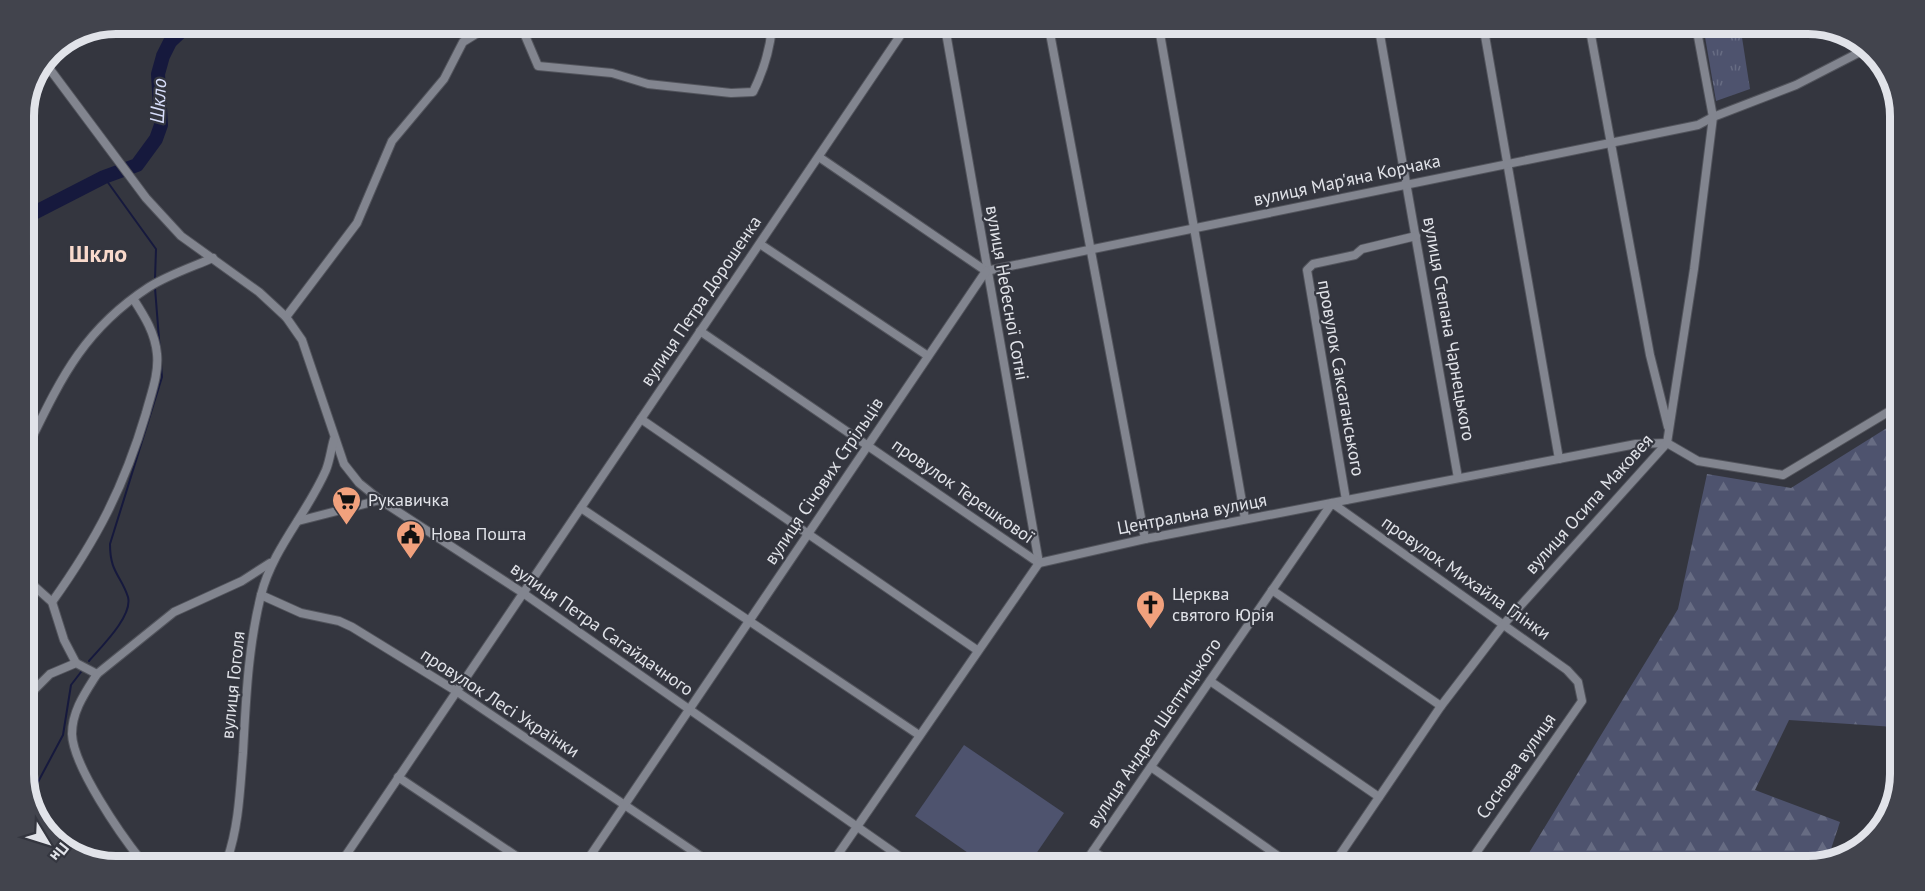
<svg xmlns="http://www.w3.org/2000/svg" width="1925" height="891" font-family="'PT Sans',sans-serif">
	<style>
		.grass { fill: url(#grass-tufts) }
		.forest { fill: url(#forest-firs) }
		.pitch { fill: #4e536e }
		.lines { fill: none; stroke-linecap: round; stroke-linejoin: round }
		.stream { stroke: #16193d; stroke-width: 2 }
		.river { stroke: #16193d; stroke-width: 14 }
		.minor-casing { stroke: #52545c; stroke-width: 10 }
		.minor { stroke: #82858f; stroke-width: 8 }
		.labels { text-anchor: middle; stroke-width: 4.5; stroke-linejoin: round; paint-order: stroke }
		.street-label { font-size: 18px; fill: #e1e3e9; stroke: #34363f }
		.poi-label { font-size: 18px; fill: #e1e3e9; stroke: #34363f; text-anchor: start }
		.water-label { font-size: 20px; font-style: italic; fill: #d8defb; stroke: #34363f }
		.district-label { font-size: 24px; font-weight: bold; fill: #f9dacc; stroke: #34363f }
		.rim { fill: none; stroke: #e1e3e9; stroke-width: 8 }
	</style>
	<defs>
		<pattern id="grass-tufts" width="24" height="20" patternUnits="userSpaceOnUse" patternTransform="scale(1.5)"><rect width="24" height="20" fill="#4e536e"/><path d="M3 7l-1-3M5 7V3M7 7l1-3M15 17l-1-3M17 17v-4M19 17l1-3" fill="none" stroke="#676c83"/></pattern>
		<pattern id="forest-firs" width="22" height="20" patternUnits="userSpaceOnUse" patternTransform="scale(1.5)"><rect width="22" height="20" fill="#4e536e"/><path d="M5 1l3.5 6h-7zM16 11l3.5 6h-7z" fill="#676c83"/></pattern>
	</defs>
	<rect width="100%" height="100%" fill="#34363f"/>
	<polygon class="grass" points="1704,31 1741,31 1750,89 1716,101"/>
	<polygon class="forest" points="1898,421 1895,727 1789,720 1755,790 1840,822 1827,861 1809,867 1521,866 1678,609 1707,474 1791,488"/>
	<polygon class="pitch" points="964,745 1064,813 1029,864 984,864 915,816"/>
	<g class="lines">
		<g class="stream">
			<polyline points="104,177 156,249 155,279"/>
			<path d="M89,661C101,647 133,616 128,597C121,575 110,573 110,544L162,377L155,288"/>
			<polyline points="30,797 63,735 71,685 81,672"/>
		</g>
		<polyline class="river" points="24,218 104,177 137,165 156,139 161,125 158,74 163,56 170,42 189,24"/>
		<defs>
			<g id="minor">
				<path d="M521,26L538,66L612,73L648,84L731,93L753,92C763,72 770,49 772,27"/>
				<polyline points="945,27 1039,563"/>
				<polyline points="1049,28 1145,539"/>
				<polyline points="1159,28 1245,519"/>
				<polyline points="1379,29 1458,478"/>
				<polyline points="1484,30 1559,459"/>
				<polyline points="1590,30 1650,355 1668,427"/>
				<polyline points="46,64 146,198 181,236 259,292 286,317 302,340 344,464 359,483 380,500 523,593 909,863"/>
				<polyline points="819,157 986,271"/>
				<polyline points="760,244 928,356"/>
				<polyline points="986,271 1698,125 1713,117 1796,85 1866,49"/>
				<polyline points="286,317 357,223 392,141 444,79 463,42 489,26"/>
				<polyline points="700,331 1039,563"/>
				<polyline points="641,419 977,650"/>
				<path d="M24,454C59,383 80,332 149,287C168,275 192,267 213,258"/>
				<polyline points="1346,500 1307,270 1313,264 1355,255 1362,249 1416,236"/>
				<polyline points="581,508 919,735"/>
				<polyline points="298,521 380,500"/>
				<polyline points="24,577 52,602 64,640 76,663"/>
				<polyline points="1272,590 1441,706"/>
				<polyline points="261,595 301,613 339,621 352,627 456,691 709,862"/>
				<path d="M52,602C97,539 124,487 146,413C151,394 159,374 157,354C155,333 145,317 134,300"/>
				<path d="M97,674C85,693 72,711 72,734C73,766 121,835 141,860"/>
				<polyline points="1210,681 1379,797"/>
				<polyline points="24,700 50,674 76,663 97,674 174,612 242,581 270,563"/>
				<polyline points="1151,767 1291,865"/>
				<polyline points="398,777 525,862"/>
				<polyline points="1093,851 1112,864"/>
				<path d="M227,860C239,826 240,789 243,753C246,699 248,647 261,595C273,548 307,514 326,470C330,460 331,449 334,439"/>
				<polyline points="342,861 906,27"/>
				<polyline points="586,862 986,271"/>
				<polyline points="832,863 1039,563 1145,539 1636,444 1667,443 1698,461 1783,475 1898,406"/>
				<polyline points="1084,864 1332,503 1567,670 1578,682 1582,701 1467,866"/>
				<polyline points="1333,865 1441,706 1503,625 1667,443 1694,269 1713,117 1697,31"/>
			</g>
		</defs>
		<use href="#minor" class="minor-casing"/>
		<use href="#minor" class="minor"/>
	</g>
	<defs>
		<symbol id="supermarket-pin" viewBox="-11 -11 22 30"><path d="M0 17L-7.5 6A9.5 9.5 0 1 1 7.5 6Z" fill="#f1a17d" stroke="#34363f"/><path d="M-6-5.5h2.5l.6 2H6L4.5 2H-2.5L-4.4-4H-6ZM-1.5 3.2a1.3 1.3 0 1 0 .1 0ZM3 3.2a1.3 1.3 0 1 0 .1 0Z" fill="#111"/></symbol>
		<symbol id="civic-pin" viewBox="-11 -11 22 30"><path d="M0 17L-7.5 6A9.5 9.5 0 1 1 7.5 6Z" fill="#f1a17d" stroke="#34363f"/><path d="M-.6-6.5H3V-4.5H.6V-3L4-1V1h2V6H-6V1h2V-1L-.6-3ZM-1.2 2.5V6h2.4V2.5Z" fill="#111"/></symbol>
		<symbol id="church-pin" viewBox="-11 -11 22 30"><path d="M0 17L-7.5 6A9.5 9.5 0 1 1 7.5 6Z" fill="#f1a17d" stroke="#34363f"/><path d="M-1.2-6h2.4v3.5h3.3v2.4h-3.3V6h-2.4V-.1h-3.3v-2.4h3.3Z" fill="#111"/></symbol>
	</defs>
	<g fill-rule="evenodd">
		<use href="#supermarket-pin" x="330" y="484" width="33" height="45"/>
		<use href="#civic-pin" x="394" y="518" width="33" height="45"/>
		<use href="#church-pin" x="1134" y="588" width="33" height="45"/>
	</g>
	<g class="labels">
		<g class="street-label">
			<text transform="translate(1347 180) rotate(-12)" y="6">вулиця Мар'яна Корчака</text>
			<text transform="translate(1007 293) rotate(80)" y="6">вулиця Небесної Сотні</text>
			<text transform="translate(701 301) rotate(-56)" y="6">вулиця Петра Дорошенка</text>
			<text transform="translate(1449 329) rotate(80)" y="6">вулиця Степана Чарнецького</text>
			<text transform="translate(1341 378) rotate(80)" y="6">провулок Саксаганського</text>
			<text transform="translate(824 481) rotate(-56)" y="6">вулиця Січових Стрільців</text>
			<text transform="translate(963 491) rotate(35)" y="6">провулок Терешкової</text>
			<text transform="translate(1589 504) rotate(-48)" y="6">вулиця Осипа Маковея</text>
			<text transform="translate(1192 514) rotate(-11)" y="6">Центральна вулиця</text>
			<text transform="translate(1466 578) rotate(35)" y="6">провулок Михайла Глінки</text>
			<text transform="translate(602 629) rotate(35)" y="6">вулиця Петра Сагайдачного</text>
			<text transform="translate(233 685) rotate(-84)" y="6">вулиця Гоголя</text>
			<text transform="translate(500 703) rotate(33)" y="6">провулок Лесі Українки</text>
			<text transform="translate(1154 733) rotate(-56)" y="6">вулиця Андрея Шептицького</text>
			<text transform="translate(1516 766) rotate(-55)" y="6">Соснова вулиця</text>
		</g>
		<g class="poi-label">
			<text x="368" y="506">Рукавичка</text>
			<text x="431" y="540">Нова Пошта</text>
			<text x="1172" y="600">Церква<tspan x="1172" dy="21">святого Юрія</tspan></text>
		</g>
		<g class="water-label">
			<text transform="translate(158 101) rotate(-87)" y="7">Шкло</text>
		</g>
		<g class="district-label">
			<text x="98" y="262">Шкло</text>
		</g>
	</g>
	<path d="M0 0H1925V891H0ZM116 34H1808A82 82 0 0 1 1890 116V774A82 82 0 0 1 1808 856H116A82 82 0 0 1 34 774V116A82 82 0 0 1 116 34Z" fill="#42444d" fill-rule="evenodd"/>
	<path class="rim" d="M116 34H1808A82 82 0 0 1 1890 116V774A82 82 0 0 1 1808 856H116A82 82 0 0 1 34 774V116A82 82 0 0 1 116 34Z"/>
	<g transform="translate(48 843) rotate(128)" stroke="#34363f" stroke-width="4.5" paint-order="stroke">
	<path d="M0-4.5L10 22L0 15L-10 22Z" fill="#e1e3e9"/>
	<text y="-9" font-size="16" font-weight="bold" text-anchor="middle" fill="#e1e3e9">Пн</text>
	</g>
</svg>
